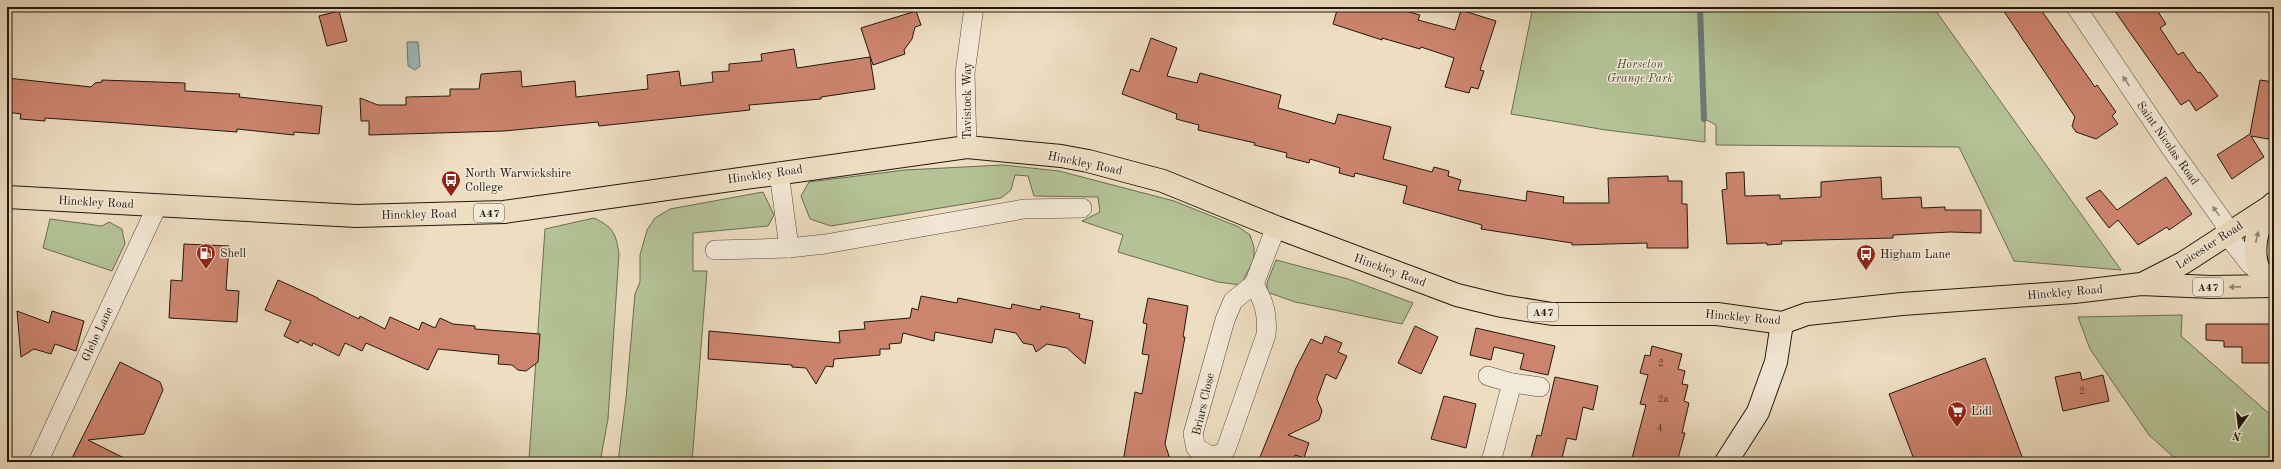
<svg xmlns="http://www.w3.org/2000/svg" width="2281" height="469" font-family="'Old Standard TT',serif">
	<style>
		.green { fill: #b4c296; stroke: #6a6d52 }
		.water { fill: #9dbabd; stroke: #6b7977 }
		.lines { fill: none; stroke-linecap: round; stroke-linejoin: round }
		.stream { stroke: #6b7977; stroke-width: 6 }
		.building { fill: #cd846f; stroke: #21180d }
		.street-casing { stroke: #54493a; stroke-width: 20 }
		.secondary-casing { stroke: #21180d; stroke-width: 24 }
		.primary-casing { stroke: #21180d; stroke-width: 24 }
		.highway-casing { stroke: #21180d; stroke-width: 24 }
		.street { stroke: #f3e9d7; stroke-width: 19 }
		.secondary { stroke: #f3e9d7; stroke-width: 22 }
		.primary { stroke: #edddc1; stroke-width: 22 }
		.highway { stroke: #edddc1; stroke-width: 22 }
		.oneway { fill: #948b7c }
		.oneway2 { fill: #918470 }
		.labels { text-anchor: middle; stroke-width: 3; stroke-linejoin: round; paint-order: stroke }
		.number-label { font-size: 10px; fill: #4c3326 }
		.shield { fill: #f3e9d7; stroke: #60574a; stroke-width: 1 }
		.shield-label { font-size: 11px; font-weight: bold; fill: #21180d }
		.park-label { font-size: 12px; font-style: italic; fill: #4d4b36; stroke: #f3e9d7 }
		.street-label { font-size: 12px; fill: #21180d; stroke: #f3e9d7 }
		.poi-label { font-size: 12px; fill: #21180d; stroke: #f3e9d7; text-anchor: start }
	</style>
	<rect width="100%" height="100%" fill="#edddc1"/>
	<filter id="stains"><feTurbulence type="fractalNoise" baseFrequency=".005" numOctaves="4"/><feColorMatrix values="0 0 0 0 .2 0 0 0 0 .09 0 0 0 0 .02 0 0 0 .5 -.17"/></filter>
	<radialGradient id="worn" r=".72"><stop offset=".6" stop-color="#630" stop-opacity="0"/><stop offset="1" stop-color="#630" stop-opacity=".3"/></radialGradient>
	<g class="green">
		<polygon points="1533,7 1933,7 2121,270 2014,261 1959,147 1716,145 1716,125 1705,119 1705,142 1606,130 1511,114"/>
		<polygon points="1003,165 1059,171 1174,201 1239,227 1250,235 1254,247 1254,259 1241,285 1218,282 1118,252 1123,235 1082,221 1100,212 1098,197 1034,196 1028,176 1015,175 1011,190 1001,198 831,226 810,219 801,196 809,182 905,170"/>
		<polygon points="763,192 774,215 768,226 693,233 693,271 707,271 692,462 618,462 626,398 635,294 640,282 640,255 647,230 655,218 670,209"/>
		<path d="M594,218C613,227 616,233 619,254L608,419L600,462H506L507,458L529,460L545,229Z"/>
		<polygon points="50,219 102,226 109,222 122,229 125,244 112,271 43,248"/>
		<polygon points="1276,260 1348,279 1413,303 1402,324 1295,302 1267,292 1267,283"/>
		<polygon points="2182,315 2181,336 2274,418 2274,462 2178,461 2149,435 2090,349 2078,317"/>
	</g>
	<polygon class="water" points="407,42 418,42 420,66 415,70 408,66"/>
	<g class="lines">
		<polyline class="stream" points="1700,7 1704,119"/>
	</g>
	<g class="building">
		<polygon points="1338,7 1391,7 1420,15 1418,20 1455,30 1461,10 1496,21 1480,70 1484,71 1478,89 1471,87 1469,93 1445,87 1454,58 1421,47 1420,49 1382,38 1382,40 1333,24"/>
		<polygon points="2001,7 2039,7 2095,87 2097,85 2116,112 2112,116 2118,124 2096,139 2076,132 2072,126 2075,117"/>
		<polygon points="2112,7 2155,7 2166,24 2160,28 2178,55 2183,52 2198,73 2200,72 2218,96 2196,111 2189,100 2181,105"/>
		<polygon points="339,11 347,41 327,46 319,16"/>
		<polygon points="916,11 921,25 915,27 912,39 904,50 905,54 873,65 861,28"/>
		<polygon points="1151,38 1177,48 1167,76 1197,83 1200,73 1281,95 1278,108 1335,124 1338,114 1391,127 1383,159 1432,172 1434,167 1449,171 1448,176 1461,180 1458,190 1526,201 1527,191 1564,197 1563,203 1609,203 1608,178 1668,176 1668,181 1682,181 1682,204 1687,204 1688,248 1647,248 1647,243 1572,245 1572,243 1481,229 1482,225 1403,203 1407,186 1355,173 1354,177 1339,173 1340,168 1310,159 1309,163 1286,157 1287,153 1254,145 1255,143 1198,130 1199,125 1176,119 1177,114 1122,94 1131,69 1139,72"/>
		<polygon points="794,49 797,68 870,57 875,89 821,97 821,99 749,105 750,110 599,126 598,122 504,131 369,135 369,121 361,121 360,98 378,105 406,105 406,97 450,96 450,89 479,89 481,74 521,71 522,87 575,81 576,97 648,89 647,75 679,71 681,86 713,82 712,72 729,71 729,64 762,61 761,54"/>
		<polygon points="7,78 91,87 95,83 102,82 102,80 185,83 185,91 240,94 239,97 322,106 319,134 294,132 294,135 237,129 237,132 119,123 45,118 45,121 20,119 21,114 7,112"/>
		<polygon points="2260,80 2274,82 2274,140 2251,136 2264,157 2232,179 2217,155 2250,134"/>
		<polygon points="1744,172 1745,196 1780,195 1780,199 1821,197 1821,182 1881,177 1882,199 1921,197 1922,208 1945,207 1945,210 1981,210 1981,233 1950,232 1893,235 1893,238 1781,241 1782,244 1767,245 1767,243 1727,244 1722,190 1727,189 1726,173"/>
		<polygon points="2166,177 2192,214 2169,230 2167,227 2138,245 2118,220 2109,228 2086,198 2100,190 2117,210"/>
		<polygon points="184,244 229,246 226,290 239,291 237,322 169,318 171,280 182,281"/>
		<polygon points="278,280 318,298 318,299 359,319 360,316 385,329 390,317 419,330 422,322 435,328 440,318 453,324 475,326 475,329 540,334 538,362 526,371 518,370 512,365 498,364 499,355 438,349 428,370 366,343 362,351 345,343 339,356 313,343 312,346 300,340 298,343 284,336 291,321 265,310"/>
		<polygon points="921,296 957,303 958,298 1011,309 1012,304 1040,310 1041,306 1080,314 1079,318 1093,321 1085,364 1067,348 1047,344 1036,352 1033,345 1023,343 1016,333 995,329 992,343 935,332 934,341 903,333 901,343 889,344 890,349 880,349 880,355 834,359 833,367 826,366 816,384 806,368 792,367 792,365 708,359 709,331 840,343 839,331 865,329 864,322 910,318 912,308 918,310"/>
		<polygon points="1148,298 1188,306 1183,337 1185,337 1165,444 1171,462 1123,462 1135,392 1142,394 1149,355 1142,354 1147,324 1143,323"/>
		<polygon points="17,311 49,323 52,311 84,321 76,351 55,344 51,354 34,349 21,357"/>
		<polygon points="2206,324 2274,324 2274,363 2242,363 2242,347 2224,347 2224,341 2206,340"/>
		<polygon points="1415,326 1438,337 1421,374 1398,363"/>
		<polygon points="1476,328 1555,346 1548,375 1520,369 1524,354 1494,347 1491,360 1470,355"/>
		<polygon points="1325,336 1342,343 1338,352 1347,356 1336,379 1326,374 1317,399 1322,411 1319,420 1288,435 1309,443 1304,458 1295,455 1291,462 1258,462 1296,368 1311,339 1322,344"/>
		<polygon points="1652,346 1682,354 1678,369 1685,371 1682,384 1688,385 1684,401 1689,403 1682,433 1685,433 1677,462 1631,462 1646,405 1640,404 1648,375 1640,373 1645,355 1650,356"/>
		<polygon points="1985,358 2024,462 1915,462 1889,394"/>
		<polygon points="120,362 160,382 163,390 144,434 88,440 132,462 70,462"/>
		<polygon points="2080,372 2082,380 2103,375 2109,401 2063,411 2055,377"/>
		<polygon points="1555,377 1598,386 1593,410 1583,407 1576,440 1567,438 1561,462 1530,462 1537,435 1541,436"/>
		<polygon points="1444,396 1476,404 1466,448 1431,439"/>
	</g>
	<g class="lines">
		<defs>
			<g id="street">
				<polyline points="2076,7 2170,147 2223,221 2231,240 2250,264 2263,275"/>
				<polyline points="967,147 965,73 974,7"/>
				<polyline points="779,172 789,248"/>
				<polyline points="715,250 789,248 825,244 1024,209 1082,208"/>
				<path d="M1254,284L1233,301L1225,320L1193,434L1196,448L1211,456L1220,454L1226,449L1266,335C1268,314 1264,302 1254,284L1276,227"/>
				<polyline points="1488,376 1512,383 1540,387"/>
				<polyline points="38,462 157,206"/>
				<polyline points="1491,462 1512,383"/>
			</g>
			<polyline id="secondary" points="1726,462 1758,412 1776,362 1782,323"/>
			<g id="primary">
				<polyline points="7,197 356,216 504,212 967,147 1061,156 1088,161 1163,181 1276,227 1457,295 1502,306 1552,314 1717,314 1782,323 1807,314 1902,304 2074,292 2141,284 2211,287 2274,286"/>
				<polyline points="2142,284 2183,263 2271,206"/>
			</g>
			<path id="highway" d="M2274,203C2255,219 2244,272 2274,283"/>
		</defs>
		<use href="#street" class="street-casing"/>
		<use href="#secondary" class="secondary-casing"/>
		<use href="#primary" class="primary-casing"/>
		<use href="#highway" class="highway-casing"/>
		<use href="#street" class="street"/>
		<use href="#secondary" class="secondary"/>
		<use href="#primary" class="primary"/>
		<use href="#highway" class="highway"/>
	</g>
	<defs><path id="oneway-solid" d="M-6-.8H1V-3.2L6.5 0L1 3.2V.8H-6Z"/></defs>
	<g class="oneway">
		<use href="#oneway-solid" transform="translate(2126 81) rotate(-124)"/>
		<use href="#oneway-solid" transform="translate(2216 211) rotate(-126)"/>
	</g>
	<g class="oneway2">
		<use href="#oneway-solid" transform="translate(2257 237) rotate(-77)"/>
		<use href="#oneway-solid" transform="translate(2235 287) rotate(179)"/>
	</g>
	<defs>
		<symbol id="bus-pin" viewBox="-11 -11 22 30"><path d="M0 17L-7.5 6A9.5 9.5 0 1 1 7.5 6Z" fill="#8f2418" stroke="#f3e9d7"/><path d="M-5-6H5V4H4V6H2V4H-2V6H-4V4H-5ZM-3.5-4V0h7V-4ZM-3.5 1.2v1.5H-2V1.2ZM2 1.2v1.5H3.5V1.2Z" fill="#fff"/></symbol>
		<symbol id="fuel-pin" viewBox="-11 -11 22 30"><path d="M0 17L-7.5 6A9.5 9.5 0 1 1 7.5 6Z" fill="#8f2418" stroke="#f3e9d7"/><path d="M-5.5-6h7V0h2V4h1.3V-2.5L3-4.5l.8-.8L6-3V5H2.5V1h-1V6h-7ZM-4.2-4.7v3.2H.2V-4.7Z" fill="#fff"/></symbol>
		<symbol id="supermarket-pin" viewBox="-11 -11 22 30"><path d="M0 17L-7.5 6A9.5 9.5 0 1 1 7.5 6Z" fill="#8f2418" stroke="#f3e9d7"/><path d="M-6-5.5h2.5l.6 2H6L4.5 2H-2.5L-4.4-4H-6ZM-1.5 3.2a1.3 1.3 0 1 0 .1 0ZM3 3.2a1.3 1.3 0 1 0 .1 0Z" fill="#fff"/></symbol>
	</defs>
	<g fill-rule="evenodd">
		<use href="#bus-pin" x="440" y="169" width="22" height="30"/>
		<use href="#fuel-pin" x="195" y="242" width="22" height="30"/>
		<use href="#bus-pin" x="1855" y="243" width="22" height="30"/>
		<use href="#supermarket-pin" x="1946" y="400" width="22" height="30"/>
	</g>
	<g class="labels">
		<g class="number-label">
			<text x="1661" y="366">2</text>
			<text x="2082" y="394">2</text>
			<text x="1663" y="402">2a</text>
			<text x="1660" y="431">4</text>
		</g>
		<g class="shield">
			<rect x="474" y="204" width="30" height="18" rx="3"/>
			<rect x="2193" y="278" width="30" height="18" rx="3"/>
			<rect x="1528" y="303" width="30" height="18" rx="3"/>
		</g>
		<g class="shield-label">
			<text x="489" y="217">A47</text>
			<text x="2208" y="291">A47</text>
			<text x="1543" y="316">A47</text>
		</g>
		<g class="park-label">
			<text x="1640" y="68">Horseton<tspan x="1640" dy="14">Grange Park</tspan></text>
		</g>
		<g class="street-label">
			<text transform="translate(967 101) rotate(-90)" y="4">Tavistock Way</text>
			<text transform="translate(2168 143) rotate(55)" y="4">Saint Nicolas Road</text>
			<text transform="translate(1085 163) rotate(12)" y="4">Hinckley Road</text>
			<text transform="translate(765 174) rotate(-8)" y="4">Hinckley Road</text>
			<text transform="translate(96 202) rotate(3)" y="4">Hinckley Road</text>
			<text transform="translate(419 214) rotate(-1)" y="4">Hinckley Road</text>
			<text transform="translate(2209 245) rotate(-33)" y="4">Leicester Road</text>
			<text transform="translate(1390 270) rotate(20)" y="4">Hinckley Road</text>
			<text transform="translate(2065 292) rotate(-5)" y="4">Hinckley Road</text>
			<text transform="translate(1743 317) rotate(5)" y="4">Hinckley Road</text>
			<text transform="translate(97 334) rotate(-65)" y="4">Glebe Lane</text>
			<text transform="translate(1203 404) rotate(-77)" y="4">Briars Close</text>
		</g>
		<g class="poi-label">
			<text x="465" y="177">North Warwickshire<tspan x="465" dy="14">College</tspan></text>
			<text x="220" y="257">Shell</text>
			<text x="1880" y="258">Higham Lane</text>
			<text x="1971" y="415">Lidl</text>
		</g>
	</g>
	<rect width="2281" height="469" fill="none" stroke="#edddc1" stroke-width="24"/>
	<rect x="8" y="8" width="2265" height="453" fill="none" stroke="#21180d" stroke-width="2"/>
	<rect x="12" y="12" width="2257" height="445" fill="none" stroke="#21180d"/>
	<g transform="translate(2239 427) rotate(194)" stroke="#f3e9d7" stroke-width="3" paint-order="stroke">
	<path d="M0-3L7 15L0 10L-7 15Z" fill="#21180d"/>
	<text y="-6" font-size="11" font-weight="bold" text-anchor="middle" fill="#21180d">N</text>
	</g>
	<rect width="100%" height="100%" filter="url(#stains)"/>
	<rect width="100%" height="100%" fill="url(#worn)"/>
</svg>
